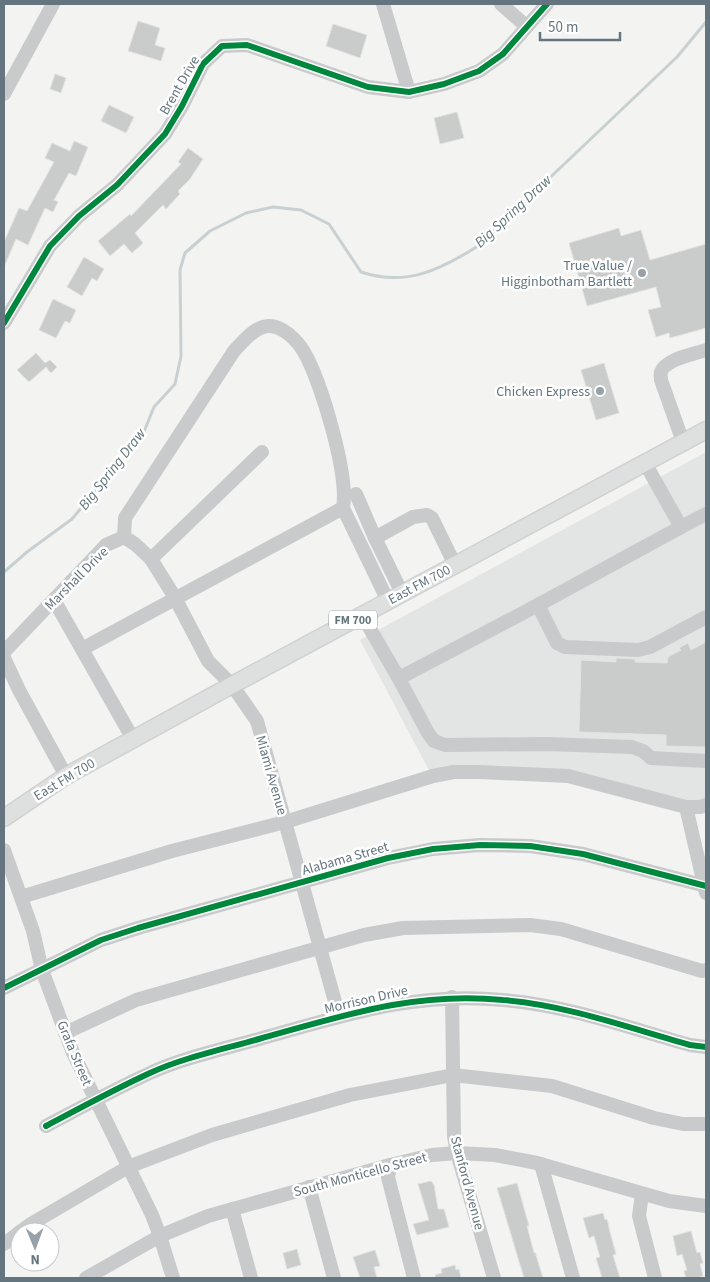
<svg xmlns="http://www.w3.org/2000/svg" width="710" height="1282" font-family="'Source Sans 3',sans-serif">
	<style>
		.built { fill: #e3e4e4 }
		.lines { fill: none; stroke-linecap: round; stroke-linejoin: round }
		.stream { stroke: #c8d0d2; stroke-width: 3 }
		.building { fill: #cacbcb; stroke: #e2e2e1 }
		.major-casing { stroke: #d0d1d1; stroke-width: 19 }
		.minor { stroke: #c8cacb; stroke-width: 14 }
		.major { stroke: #dedfdf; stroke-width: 16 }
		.cycleway-casing { stroke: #fff; stroke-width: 9 }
		.cycleway { stroke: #00873e; stroke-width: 6 }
		.poi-dot { fill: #97a1a7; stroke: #fff; stroke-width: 2 }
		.labels { text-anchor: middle; stroke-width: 5; stroke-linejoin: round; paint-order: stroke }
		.shield { fill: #fff; stroke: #939ea5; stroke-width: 1 }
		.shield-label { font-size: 12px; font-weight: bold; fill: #65757f }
		.street-label { font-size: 14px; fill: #65757f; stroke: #fff }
		.poi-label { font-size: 14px; fill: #65757f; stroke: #fff; text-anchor: end }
		.water-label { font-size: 15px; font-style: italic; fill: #61767c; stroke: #fff }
	</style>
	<rect width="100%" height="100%" fill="#f3f3f1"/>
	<polygon class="built" points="706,452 706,802 695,803 571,774 431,774 360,640"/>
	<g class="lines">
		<path class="stream" d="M4,572L27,552L72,519L143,434L154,407L175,384L181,356L180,270L185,253L210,231L246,213L273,207L301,210L329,224L361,272C406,287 440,270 478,246L677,57L706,22"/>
	</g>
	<g class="building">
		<polygon points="138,21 160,28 155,45 165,48 161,61 128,51"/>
		<polygon points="333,24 367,35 360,58 326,46"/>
		<polygon points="55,74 66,78 61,93 50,89"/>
		<polygon points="109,105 134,117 126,133 101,121"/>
		<polygon points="457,112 464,138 440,144 434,118"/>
		<polygon points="74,141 88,147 76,176 69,173 54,200 58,202 53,212 45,208 28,245 16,239 4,267 4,242 19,208 27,211 54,162 45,158 52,143 70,151"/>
		<polygon points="188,148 203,159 190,179 178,191 180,194 166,209 163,205 135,233 143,243 132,253 124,244 110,256 98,241 130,214 131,216 181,164 178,162"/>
		<polygon points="619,228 621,236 641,230 650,260 706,244 706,328 670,338 669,333 656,337 648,310 661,307 656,287 587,306 569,243"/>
		<polygon points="84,257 104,269 97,281 92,278 82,296 67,287"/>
		<polygon points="53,299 76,310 70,323 65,321 56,338 39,330"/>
		<polygon points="36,353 45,363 50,360 57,367 51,373 46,367 29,382 17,370"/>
		<polygon points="604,363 619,413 596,420 581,370"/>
		<polygon points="706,642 706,747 666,746 666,735 579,732 581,660 616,662 616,658 634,659 635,659 635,662 667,663 668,657 681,650 679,648 688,643 691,650"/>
		<polygon points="431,1181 434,1185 438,1209 444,1209 449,1227 417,1235 413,1224 429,1220 418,1184"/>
		<polygon points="517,1183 529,1226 527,1226 534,1253 535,1252 543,1278 524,1278 497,1188"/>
		<polygon points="603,1213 605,1220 607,1219 610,1232 616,1254 613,1255 620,1278 602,1278 596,1258 600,1257 594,1236 589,1238 583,1218"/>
		<polygon points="691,1231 697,1253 700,1252 703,1263 700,1264 703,1276 697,1278 686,1278 684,1271 687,1270 682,1254 677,1256 673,1236"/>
		<polygon points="297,1249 301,1265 287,1269 283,1253"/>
		<polygon points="375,1250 380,1266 374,1267 377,1278 360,1278 353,1257"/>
		<polygon points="455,1265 456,1270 459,1269 461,1278 436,1278 435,1275 442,1273 441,1269"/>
	</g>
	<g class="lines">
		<defs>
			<polyline id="major" points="4,818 66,776 232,685 706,430"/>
		</defs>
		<use href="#major" class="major-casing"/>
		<g class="minor">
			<polyline points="383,4 409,92"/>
			<polyline points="501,4 526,26"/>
			<polyline points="4,94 53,4"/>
			<polyline points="4,323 50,246 79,216 117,185 165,134 182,106 203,64 222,46 247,45 368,87 409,92 444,84 479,71 503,54 547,4"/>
			<path d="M683,442L661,380C661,377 660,374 661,372C665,359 695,354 706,350"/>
			<polyline points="645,463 681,527 706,514"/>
			<polyline points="356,494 375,538"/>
			<polyline points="343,508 388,601"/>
			<polyline points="151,559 174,596 208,661 232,685 257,721 339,1016"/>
			<polyline points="402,593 375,538 413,517 427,515 432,518 455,565"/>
			<polyline points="54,600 133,739"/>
			<polyline points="538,605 557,643 565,647 638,650 650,647 706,617"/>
			<polyline points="362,615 398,677 405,675 538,605 681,527"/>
			<path d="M82,649L343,508C349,475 321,381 304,352C297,340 282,325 268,326C254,327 243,342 234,351L125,518L124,537"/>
			<polyline points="4,652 106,545 124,537 135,544 151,559 262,452"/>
			<polyline points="4,658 19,690 66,776"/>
			<polyline points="398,677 428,733 434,741 445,745 546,744 632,747 643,751 651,758 706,761"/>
			<polyline points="686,807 706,893"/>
			<polyline points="4,850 33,931 42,970 73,1053 152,1215 160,1236 173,1278"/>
			<polyline points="21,897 172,851 285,822 433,776 454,772 479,772 568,776 686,807 700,807 706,805"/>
			<polyline points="4,988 101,940 138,928 388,858 433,849 480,845 530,846 583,854 706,886"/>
			<polyline points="452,997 454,1136 457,1153 494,1278"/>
			<polyline points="65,1033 136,1000 364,935 403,928 530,925 561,929 702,971 706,970"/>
			<path d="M46,1126C80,1108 115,1089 150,1073C182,1058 224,1049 259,1039C342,1016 415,991 503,1000C567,1005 629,1028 690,1045L706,1047"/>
			<polyline points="541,1164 573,1278"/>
			<polyline points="390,1165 388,1177 390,1185 414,1278"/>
			<polyline points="309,1187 334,1278"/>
			<polyline points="642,1194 639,1216 655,1278"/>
			<polyline points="232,1209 251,1278"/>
			<polyline points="20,1232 31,1224 128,1167 212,1135 350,1095 453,1075 552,1086 654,1118 683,1124 706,1124"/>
			<polyline points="4,1244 20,1232"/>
			<polyline points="86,1278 160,1236 208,1216 390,1165 432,1155 457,1153 495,1155 537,1163 669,1201 706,1206"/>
		</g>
		<use href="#major" class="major"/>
		<defs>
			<g id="cycleway">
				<polyline points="4,323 50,246 79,216 117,185 165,134 182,106 203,64 222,46 247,45 368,87 409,92 444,84 479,71 503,54 547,4"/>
				<polyline points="4,988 101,940 138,928 388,858 433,849 480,845 530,846 583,854 706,886"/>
				<path d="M46,1126C80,1108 115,1089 150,1073C182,1058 224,1049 259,1039C342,1016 415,991 503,1000C567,1005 629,1028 690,1045L706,1047"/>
			</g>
		</defs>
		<use href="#cycleway" class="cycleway-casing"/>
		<use href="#cycleway" class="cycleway"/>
	</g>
	<g class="poi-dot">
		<circle cx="642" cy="273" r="5"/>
		<circle cx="600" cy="391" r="5"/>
	</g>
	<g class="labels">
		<rect class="shield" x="329" y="610.5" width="48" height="19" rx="4"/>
		<g class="shield-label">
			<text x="353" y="624">FM 700</text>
		</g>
		<g class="street-label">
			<text transform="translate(179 85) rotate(-60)" y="5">Brent Drive</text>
			<text transform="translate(76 578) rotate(-45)" y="5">Marshall Drive</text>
			<text transform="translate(419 584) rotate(-28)" y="5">East FM 700</text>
			<text transform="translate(272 775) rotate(74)" y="5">Miami Avenue</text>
			<text transform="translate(64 779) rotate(-31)" y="5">East FM 700</text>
			<text transform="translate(345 858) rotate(-16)" y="5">Alabama Street</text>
			<text transform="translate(366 999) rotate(-13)" y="5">Morrison Drive</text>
			<text transform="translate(75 1053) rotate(67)" y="5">Grafa Street</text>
			<text transform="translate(360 1174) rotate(-15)" y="5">South Monticello Street</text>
			<text transform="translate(468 1183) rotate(75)" y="5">Stanford Avenue</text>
		</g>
		<g class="poi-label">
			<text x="632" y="270">True Value /<tspan x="632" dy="16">Higginbotham Bartlett</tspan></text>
			<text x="590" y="396">Chicken Express</text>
		</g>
		<g class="water-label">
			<text transform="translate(513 211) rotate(-43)" y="5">Big Spring Draw</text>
			<text transform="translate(112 469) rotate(-52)" y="5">Big Spring Draw</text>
		</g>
	</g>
	<rect width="710" height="1282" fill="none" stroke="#65757f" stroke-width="10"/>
	<g transform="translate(35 1247) rotate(179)"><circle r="24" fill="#ffffff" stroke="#c1c8cc"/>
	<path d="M0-4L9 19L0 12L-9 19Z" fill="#97a1a7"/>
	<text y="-8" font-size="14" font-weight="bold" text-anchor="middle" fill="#65757f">N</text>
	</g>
	<path d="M540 32v8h80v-8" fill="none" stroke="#65757f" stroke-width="2.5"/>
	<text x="548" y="32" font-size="15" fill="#65757f" stroke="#ffffff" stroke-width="4" paint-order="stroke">50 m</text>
</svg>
